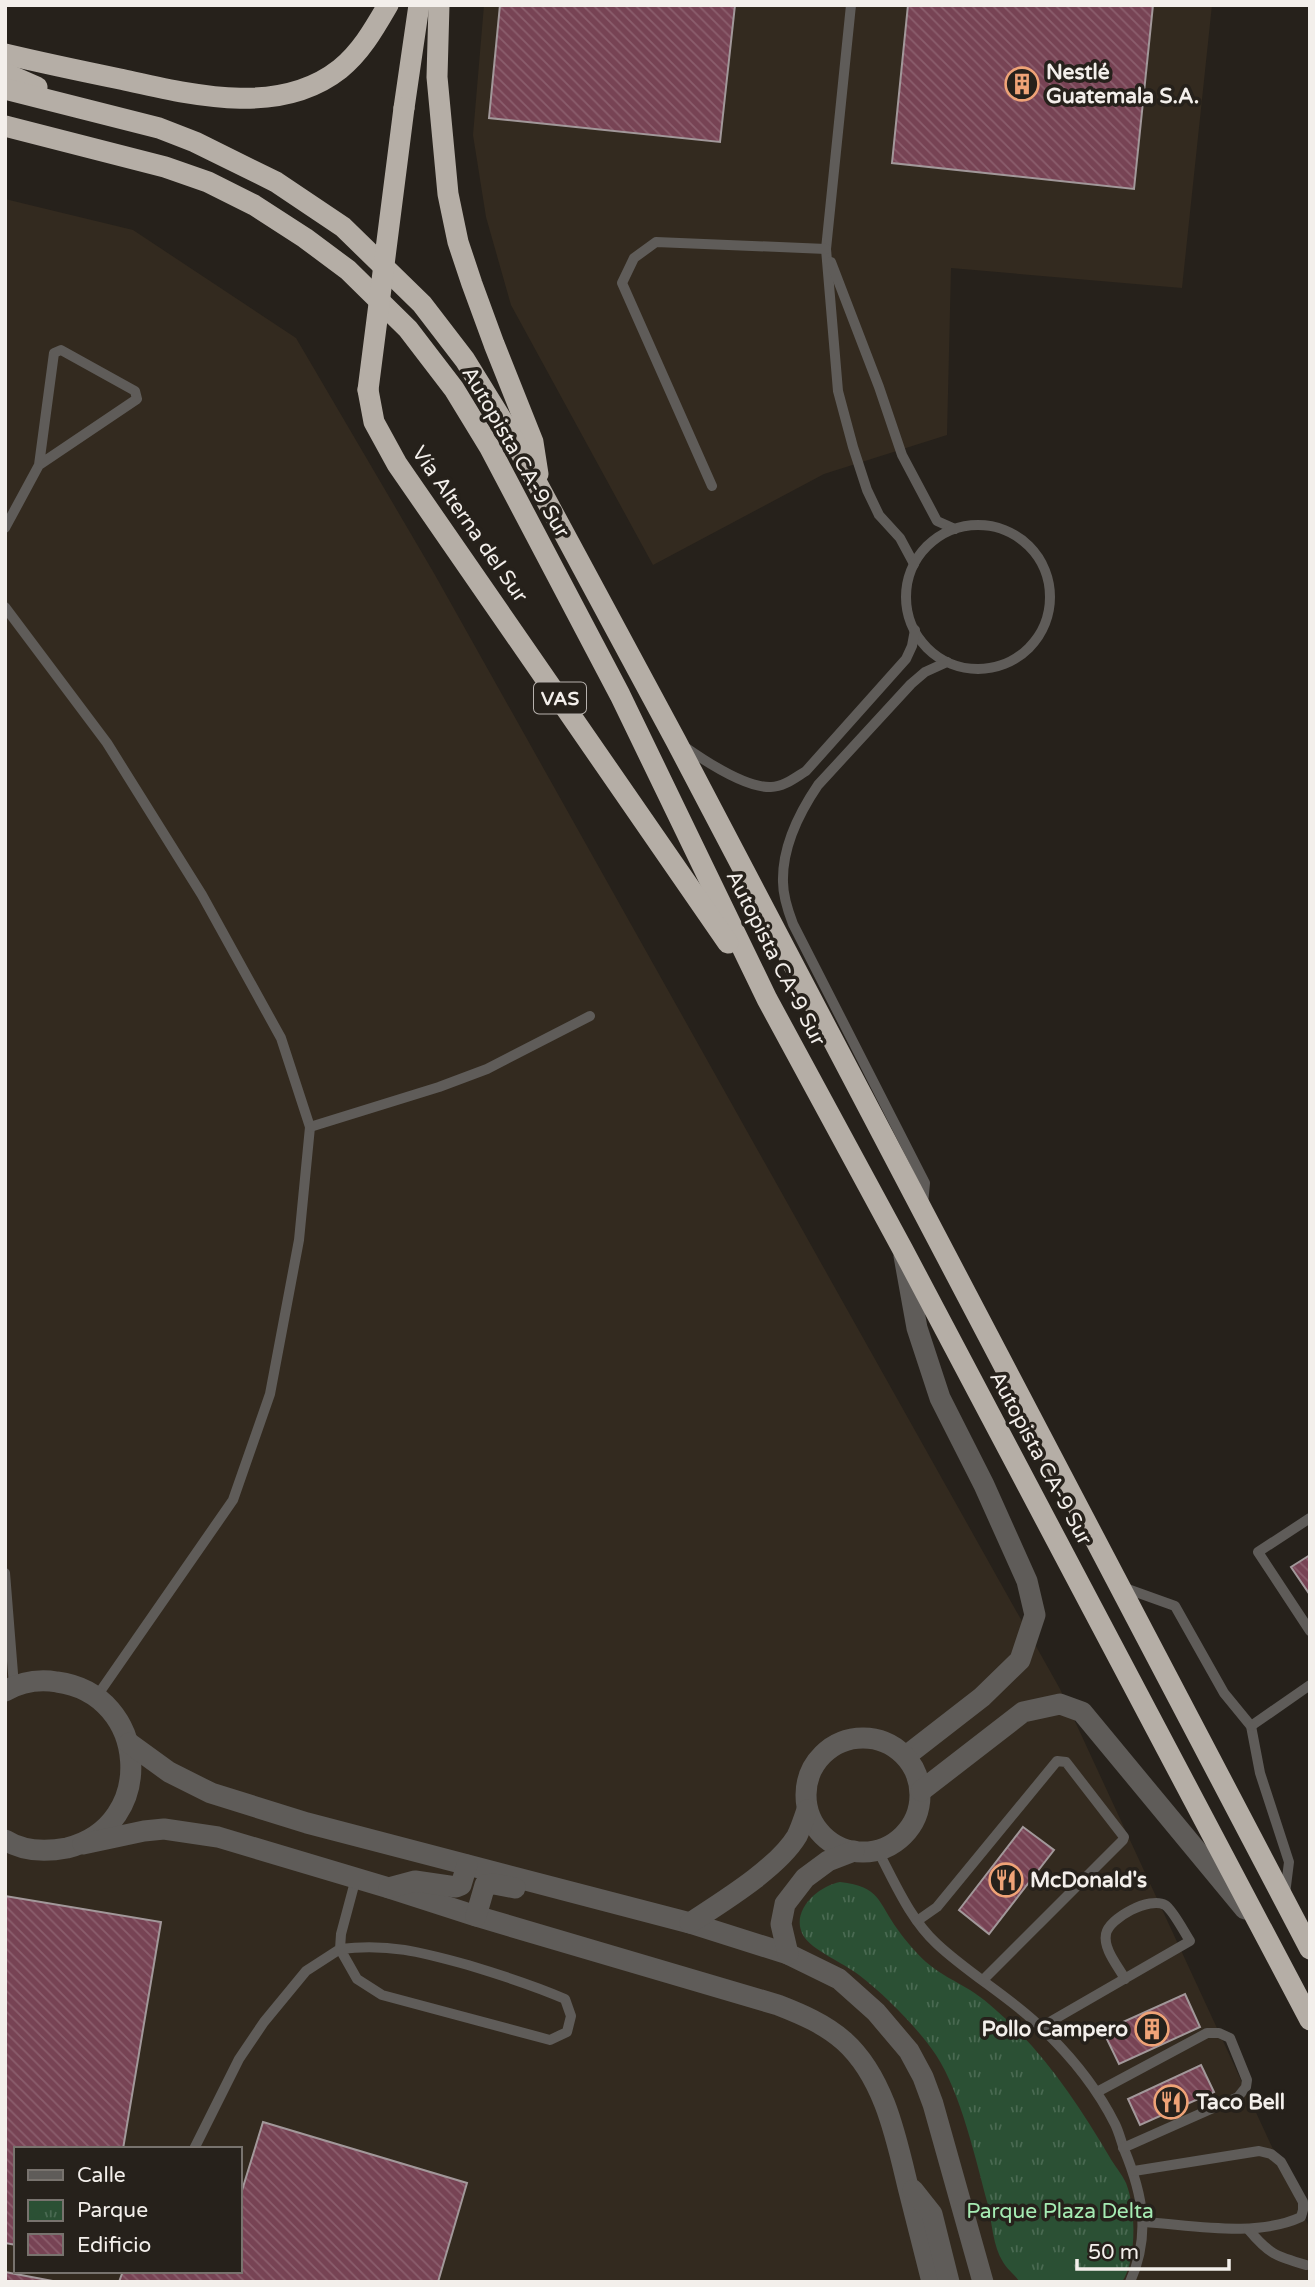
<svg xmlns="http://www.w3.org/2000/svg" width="1315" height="2287" font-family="'Varela Round',sans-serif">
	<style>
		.built { fill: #332a1f; fill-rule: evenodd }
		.park { fill: url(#park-tufts) }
		.building { fill: url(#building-back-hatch); stroke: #a2989a; stroke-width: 2 }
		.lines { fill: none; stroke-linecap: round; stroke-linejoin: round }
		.lane { stroke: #5f5c59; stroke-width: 10 }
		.street { stroke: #5f5c59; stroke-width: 21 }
		.highway { stroke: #b5aea6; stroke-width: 21 }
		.highway-bridge { stroke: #b5aea6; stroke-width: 21 }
		.labels { text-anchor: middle; stroke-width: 7; stroke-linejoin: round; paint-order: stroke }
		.shield { fill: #26211b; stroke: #b6b1ad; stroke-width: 2 }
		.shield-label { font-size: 19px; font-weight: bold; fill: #f3efeb }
		.poi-label { font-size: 21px; font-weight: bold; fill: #f3efeb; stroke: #26211b; text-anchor: start }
		.street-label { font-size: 21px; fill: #f3efeb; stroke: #26211b }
		.park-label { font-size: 21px; fill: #a5ebb3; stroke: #26211b }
	</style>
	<defs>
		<pattern id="park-tufts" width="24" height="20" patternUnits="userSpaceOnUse" patternTransform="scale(1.75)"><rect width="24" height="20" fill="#2b5034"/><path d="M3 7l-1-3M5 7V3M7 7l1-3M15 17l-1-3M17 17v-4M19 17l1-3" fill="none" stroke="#4a6a52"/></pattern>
		<pattern id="building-back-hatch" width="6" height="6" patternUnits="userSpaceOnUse" patternTransform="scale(1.75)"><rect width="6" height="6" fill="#774354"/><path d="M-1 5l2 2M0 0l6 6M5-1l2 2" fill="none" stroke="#8b5e6d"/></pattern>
	</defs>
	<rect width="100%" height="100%" fill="#26211b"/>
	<g class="built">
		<polygon points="484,5 1212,5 1182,288 951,268 947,435 824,474 653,565 511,305 486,217 473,135"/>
		<path d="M5,199L133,230L296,338L435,575L1060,1689L1310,2229V2282H5ZM16,2149H240V2271H16Z"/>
	</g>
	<path class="park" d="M840,1882C881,1887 877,1901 898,1930C906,1941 916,1953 926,1962C940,1974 955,1981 970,1990C983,1998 996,2010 1007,2020C1049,2060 1080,2107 1109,2156C1114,2165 1122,2174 1126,2183C1136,2208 1137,2260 1122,2282H1020C1015,2275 1007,2269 1003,2262C993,2246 992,2223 988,2205C976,2161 961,2093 936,2055C917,2027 885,1995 859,1975C844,1963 811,1950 803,1935C790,1911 818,1886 840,1882Z"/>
	<g class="building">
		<polygon points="500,5 735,5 720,142 489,118"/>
		<polygon points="908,5 1153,5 1134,189 892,163"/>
		<polygon points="1310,1555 1310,1595 1291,1567"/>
		<polygon points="1023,1827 1054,1850 989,1934 959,1910"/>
		<polygon points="5,1896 161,1922 123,2149 16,2149 16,2245 5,2243"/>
		<polygon points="1185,1994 1200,2027 1119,2064 1103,2031"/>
		<polygon points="1201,2065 1214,2092 1140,2125 1128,2099"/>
		<polygon points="263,2122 467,2183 438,2282 119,2282 123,2271 240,2271 240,2197"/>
		<polygon points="5,2272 58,2282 5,2282"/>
	</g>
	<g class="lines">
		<g class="lane">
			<polyline points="851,5 826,249 838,391 853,447 867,490 879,515 900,538 914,564"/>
			<polyline points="831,262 879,387 902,455 937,521 955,529"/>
			<polyline points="712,486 622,283 634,258 656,242 826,249"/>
			<circle cx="978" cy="597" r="72"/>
			<polyline points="5,528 39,465 54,353 61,350 135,391 137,399 39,465"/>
			<polyline points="5,607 107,743 202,895 281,1038 310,1127 299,1240 270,1394 233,1500 97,1696"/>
			<path d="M685,747C705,761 746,788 771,787C784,787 796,777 806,771L906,659L912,646L915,630"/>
			<polyline points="310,1127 439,1087 487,1069 590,1016"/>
			<path d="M923,1204L925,1183L793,924C788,911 783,896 783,882C782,847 799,813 818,785L911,684L925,672L947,662"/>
			<polyline points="1310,1518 1258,1552 1310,1631"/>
			<polyline points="5,1573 14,1686"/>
			<polyline points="1122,1587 1175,1606 1224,1693 1251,1726 1260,1773 1289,1862 1285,1894"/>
			<polyline points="1251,1726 1310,1685"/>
			<path d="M878,1851C895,1883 910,1919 937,1944C967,1972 1003,1993 1033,2020C1066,2050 1095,2084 1115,2124C1119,2132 1121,2141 1124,2149C1143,2195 1151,2235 1130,2282"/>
			<polyline points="917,1921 937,1907 1057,1761 1066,1762 1124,1837 1123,1840 983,1980"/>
			<path d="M1041,2027L1190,1941C1184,1932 1173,1910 1165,1905C1150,1896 1109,1918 1106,1934C1103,1949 1118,1966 1125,1979"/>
			<polyline points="1097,2092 1207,2033 1219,2033 1230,2038 1247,2080 1246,2087 1238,2097 1123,2148"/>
			<path d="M194,2149L239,2059L264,2022L306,1971L340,1949L357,1979L382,1995L550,2040L567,2032L571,2016L565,1999C533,1985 501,1975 468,1965C421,1952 388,1943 340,1949L341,1934L356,1878"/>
			<path d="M1134,2171L1259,2151L1271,2154L1281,2162L1303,2202V2210L1301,2217C1256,2238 1192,2225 1144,2222"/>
			<path d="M1248,2229C1269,2254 1275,2256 1306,2265"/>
		</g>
		<g class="street">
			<polyline points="904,1256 917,1328 940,1398 984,1485 1027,1581 1035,1615 1020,1660 982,1697 906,1756"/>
			<path d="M5,1691C21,1682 39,1679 57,1682C149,1694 158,1826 67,1848C46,1852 24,1852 5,1840"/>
			<circle cx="863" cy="1795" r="57"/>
			<polyline points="129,1743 169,1772 211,1793 307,1823 690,1923 788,1954 839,1979 876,2012 909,2051 923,2077 933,2104 983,2282"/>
			<polyline points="921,1791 1023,1712 1060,1704 1082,1712 1245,1909"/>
			<path d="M83,1844L144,1831L164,1829L218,1837L389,1888L476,1916L778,2005C801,2014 825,2024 844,2041C884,2077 896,2137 908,2187C916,2219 924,2250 932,2282"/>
			<polyline points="389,1888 415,1881 456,1887 461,1885 467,1865"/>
			<polyline points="476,1916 485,1885 494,1884 515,1888"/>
			<path d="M690,1923C722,1902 778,1868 797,1836C801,1828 804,1818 807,1810"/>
			<polyline points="788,1954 781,1924 785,1904 805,1878 828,1861 854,1851"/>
			<polyline points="913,2190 932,2214 949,2282"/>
		</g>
		<g class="highway">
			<polyline points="439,5 437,77 448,194 458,242 472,284 494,344 533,442 538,474"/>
			<path d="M5,54C43,63 81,71 120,79C189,94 278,118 340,69C361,52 374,29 388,5"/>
			<polyline points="5,73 37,87"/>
			<polyline points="5,89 159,128 195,142 276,182 343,227 422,304 465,360 510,433 676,741 1310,1949"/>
			<polyline points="404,108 419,5"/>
			<polyline points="5,126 165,167 208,182 254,205 305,238 348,270 408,329 454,389 490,448 620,695 767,999 903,1250 1310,2020"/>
			<polyline points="368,390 374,422 397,464 728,943"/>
		</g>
		<polyline class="highway-bridge" points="368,390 404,108"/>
	</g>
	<defs>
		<symbol id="building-ring" viewBox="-11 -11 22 22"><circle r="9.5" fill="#26211b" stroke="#efa377" stroke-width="1.5"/><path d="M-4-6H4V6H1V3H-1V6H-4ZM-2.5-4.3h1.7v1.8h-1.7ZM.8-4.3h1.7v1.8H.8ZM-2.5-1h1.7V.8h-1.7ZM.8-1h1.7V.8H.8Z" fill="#efa377"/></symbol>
		<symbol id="restaurant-ring" viewBox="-11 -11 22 22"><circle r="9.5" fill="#26211b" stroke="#efa377" stroke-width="1.5"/><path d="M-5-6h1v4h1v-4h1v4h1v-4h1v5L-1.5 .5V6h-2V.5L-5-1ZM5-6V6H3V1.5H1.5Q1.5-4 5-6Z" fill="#efa377"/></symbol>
	</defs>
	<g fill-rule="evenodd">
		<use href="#building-ring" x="1003" y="65" width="38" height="38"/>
		<use href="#restaurant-ring" x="987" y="1861" width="38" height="38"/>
		<use href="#building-ring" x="1133" y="2010" width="38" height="38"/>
		<use href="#restaurant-ring" x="1152" y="2083" width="38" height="38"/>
	</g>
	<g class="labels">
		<rect class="shield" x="534" y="682.5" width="52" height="31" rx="5"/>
		<g class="shield-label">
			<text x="560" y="705">VAS</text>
		</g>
		<g class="poi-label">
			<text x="1046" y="79">Nestlé<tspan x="1046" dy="24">Guatemala S.A.</tspan></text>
			<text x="1030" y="1887">McDonald's</text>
			<text x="1128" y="2036" text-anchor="end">Pollo Campero</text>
			<text x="1196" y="2109">Taco Bell</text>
		</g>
		<g class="street-label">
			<text transform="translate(516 452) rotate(60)" y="7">Autopista CA-9 Sur</text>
			<text transform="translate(470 524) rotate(55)" y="7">Vía Alterna del Sur</text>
			<text transform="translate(776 958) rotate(63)" y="7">Autopista CA-9 Sur</text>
			<text transform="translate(1041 1458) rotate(62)" y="7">Autopista CA-9 Sur</text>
		</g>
		<g class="park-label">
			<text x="1060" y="2218">Parque Plaza Delta</text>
		</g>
	</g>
	<rect width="1315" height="2287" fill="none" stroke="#f3efeb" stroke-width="14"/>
	<rect x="14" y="2147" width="228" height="126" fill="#26211b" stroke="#78736e" stroke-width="2"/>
	<rect x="28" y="2170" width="35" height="10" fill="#5f5c59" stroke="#78736e" stroke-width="2"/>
	<text x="77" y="2182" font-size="21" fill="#f3efeb">Calle</text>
	<rect x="28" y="2200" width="35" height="21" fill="url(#park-tufts)" stroke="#78736e" stroke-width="2"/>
	<text x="77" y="2217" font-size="21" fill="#f3efeb">Parque</text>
	<rect x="28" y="2234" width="35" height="21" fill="url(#building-back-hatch)" stroke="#78736e" stroke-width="2"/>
	<text x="77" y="2252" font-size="21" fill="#f3efeb">Edificio</text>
	<path d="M1077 2259v10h152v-10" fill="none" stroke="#f3efeb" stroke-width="3.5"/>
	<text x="1088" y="2259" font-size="21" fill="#f3efeb" stroke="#26211b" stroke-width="5" paint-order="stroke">50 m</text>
</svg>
